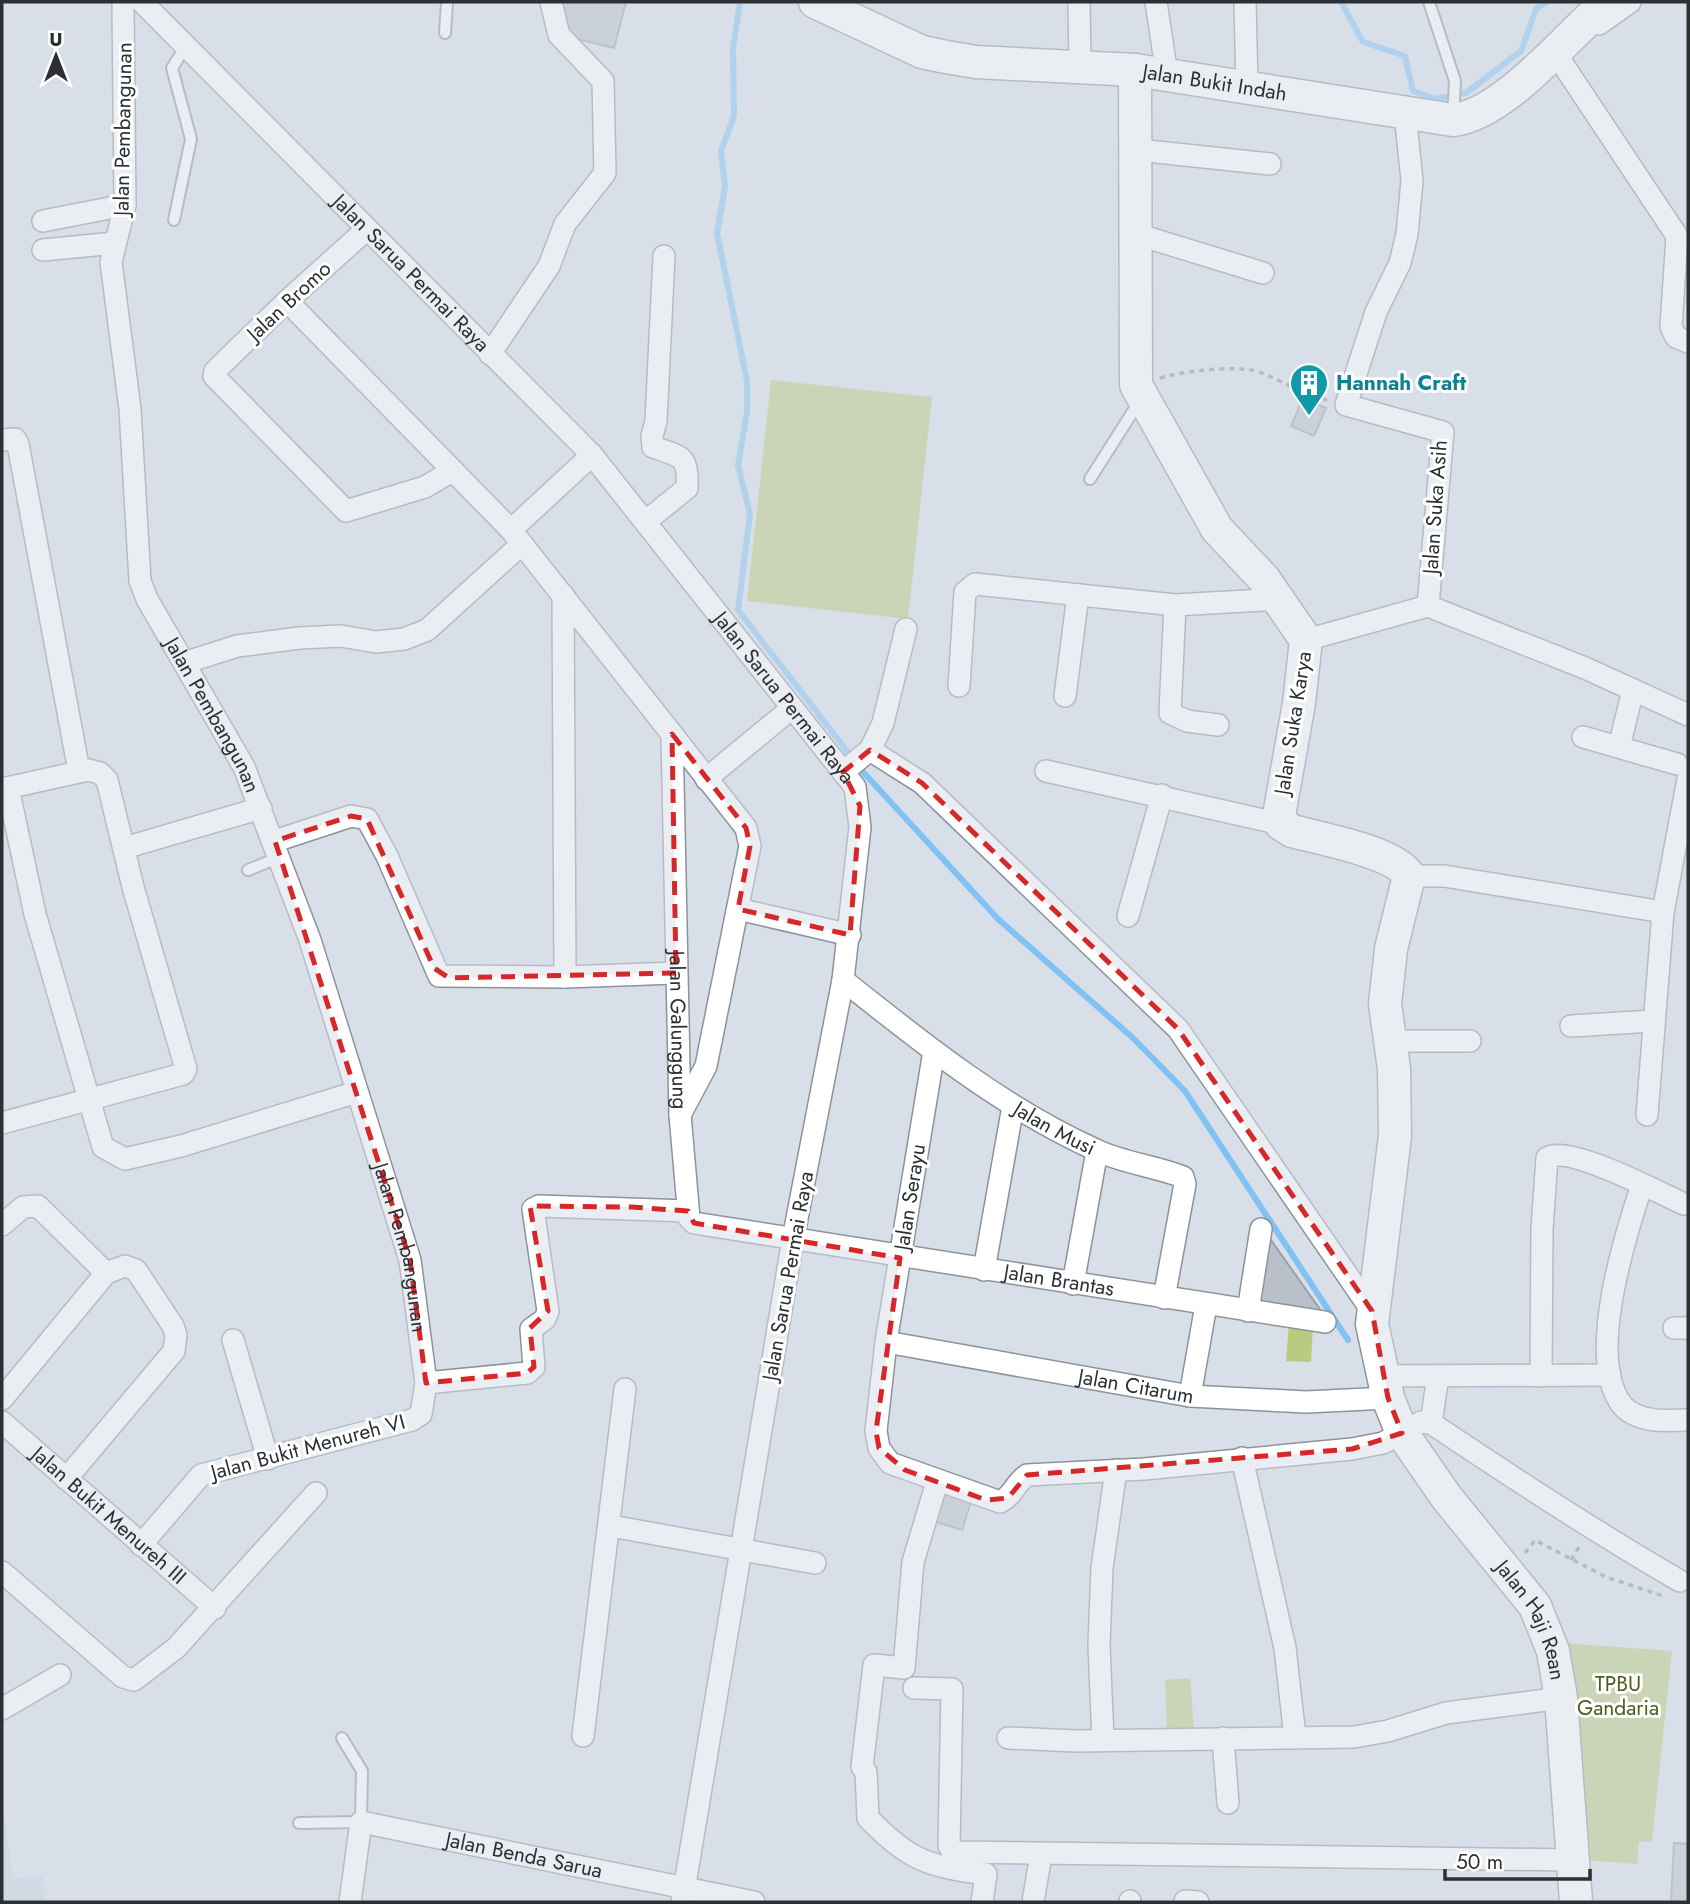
<svg xmlns="http://www.w3.org/2000/svg" width="1690" height="1904" font-family="Jost,sans-serif">
	<style>
		.built { fill: #c7d2e2 }
		.green { fill: #b8cb7e }
		.lines { fill: none; stroke-linecap: round; stroke-linejoin: round }
		.stream { stroke: #81c1f3; stroke-width: 6 }
		.building { fill: #b9c0c9; stroke: #9aa0a8; stroke-width: 2 }
		.lane-casing { stroke: #8c939b; stroke-width: 14 }
		.street-casing { stroke: #8c939b; stroke-width: 24 }
		.secondary-casing { stroke: #8c939b; stroke-width: 35 }
		.path { stroke: #8c9197; stroke-width: 3.5; stroke-dasharray: 5 5; stroke-linecap: butt }
		.lane { stroke: #fff; stroke-width: 10 }
		.street { stroke: #fff; stroke-width: 21 }
		.secondary { stroke: #fff; stroke-width: 32 }
		.marked { fill: none; stroke: #d62828; stroke-width: 5; stroke-dasharray: 14 9; stroke-linejoin: round }
		.labels { text-anchor: middle; stroke-width: 6; stroke-linejoin: round; paint-order: stroke }
		.street-label { font-size: 21px; fill: #2d3033; stroke: #fff }
		.culture-label { font-size: 21px; font-weight: bold; fill: #0d838f; stroke: #fff; text-anchor: start }
		.park-label { font-size: 21px; fill: #4e5b19; stroke: #fff }
	</style>
	<rect width="100%" height="100%" fill="#d8dfe8"/>
	<polygon class="built" points="5,1820 13,1879 42,1876 45,1902 2,1902 2,1822"/>
	<g class="green">
		<polygon points="771,380 932,397 908,619 747,601"/>
		<polygon points="1289,1322 1313,1325 1311,1362 1286,1361"/>
		<polygon points="1563,1643 1672,1651 1652,1841 1639,1842 1637,1864 1582,1860"/>
		<polygon points="1190,1678 1194,1729 1167,1730 1165,1680"/>
	</g>
	<g class="lines">
		<g class="stream">
			<polyline points="740,2 733,48 734,116 721,151 725,187 717,233 747,381 747,412 738,465 750,514 738,610 864,773 998,919 1133,1038 1185,1091 1348,1340"/>
			<polyline points="1341,2 1363,42 1405,56 1413,91 1435,99 1466,93 1521,51 1536,9 1546,2"/>
		</g>
	</g>
	<g class="building">
		<polygon points="562,2 626,2 614,48 564,36 558,18"/>
		<polygon points="1303,398 1326,408 1314,436 1291,426"/>
		<polygon points="1268,1236 1324,1315 1257,1301"/>
		<polygon points="940,1488 972,1499 962,1530 930,1520"/>
		<polygon points="1674,1843 1688,1844 1688,1902 1671,1902"/>
	</g>
	<g class="lines">
		<defs>
			<g id="lane">
				<polyline points="1429,2 1455,81 1453,117"/>
				<polyline points="445,33 447,2"/>
				<polyline points="174,220 191,139 172,68 185,48"/>
				<polyline points="1090,479 1139,402"/>
				<polyline points="248,870 280,857"/>
				<polyline points="299,1823 361,1822 362,1771 342,1738"/>
			</g>
			<g id="street">
				<path id="s1" d="M123,2L125,205L111,262L130,409L140,581L147,599L244,767L310,940L410,1260L426,1383L421,1414L412,1420L201,1475L141,1545"/>
				<path id="s2" d="M142,2L592,455L855,787L860,827L843,980L793,1239L682,1902"/>
				<polyline points="1079,2 1080,65"/>
				<polyline points="1156,2 1167,75"/>
				<polyline points="1245,2 1247,87"/>
				<polyline points="1599,24 1630,2"/>
				<polyline points="1567,47 1556,54 1677,236 1671,327 1676,337 1688,342"/>
				<polyline points="1405,113 1412,181 1407,234 1400,263 1376,312 1346,405 1443,432 1428,606"/>
				<polyline points="1138,150 1270,164"/>
				<polyline points="43,221 125,205"/>
				<polyline points="367,229 287,301 215,371 214,376 346,511 425,487 452,471"/>
				<polyline points="1136,234 1263,273"/>
				<polyline points="43,250 115,243"/>
				<polyline points="287,301 511,530 746,828 750,846 706,1066 680,1115"/>
				<polyline points="490,354 549,266 565,224 605,173 603,81 559,35 551,2"/>
				<polyline points="2,440 15,439 18,444 79,771"/>
				<path d="M645,522L687,488C689,454 680,457 653,447L652,436L656,421L664,256"/>
				<polyline points="511,530 592,455"/>
				<polyline points="563,595 565,977"/>
				<polyline points="1175,605 1170,713 1187,721 1218,725"/>
				<polyline points="1428,606 1585,668 1688,715"/>
				<polyline points="1306,640 1428,606"/>
				<polyline points="184,663 237,646 299,638 341,636 376,642 404,639 427,630 522,544"/>
				<polyline points="959,686 965,592 975,584 1175,605 1279,599"/>
				<polyline points="1065,696 1078,595"/>
				<path id="s3" d="M672,734L680,1115L689,1218L694,1223L1325,1322"/>
				<polyline points="1583,737 1677,764"/>
				<polyline points="1619,747 1633,690"/>
				<polyline points="870,750 922,783 1178,1029 1372,1311"/>
				<polyline points="1046,771 1281,824"/>
				<polyline points="843,772 870,750 883,723 906,629"/>
				<polyline points="706,779 792,708"/>
				<polyline points="8,788 35,914 103,1147 125,1159 181,1146 357,1092"/>
				<polyline points="2,789 88,770 100,773 107,780 133,887 186,1069 183,1074 2,1123"/>
				<polyline points="275,841 351,816 367,819 387,856 439,976 565,977 676,973"/>
				<polyline points="124,848 261,808"/>
				<polyline points="1409,876 1444,876 1663,912"/>
				<polyline points="738,909 850,935"/>
				<polyline points="1128,916 1162,795"/>
				<path id="s4" d="M843,980C922,1043 1003,1108 1096,1150C1123,1163 1155,1166 1183,1177L1185,1184L1164,1298"/>
				<polyline points="1571,1026 1653,1021"/>
				<polyline points="1388,1041 1470,1041"/>
				<path d="M934,1051L886,1342L876,1431L879,1448L890,1463L1000,1502C1013,1496 1015,1483 1027,1475L1144,1469L1352,1449L1383,1443L1421,1422L1431,1423C1513,1478 1595,1532 1680,1581"/>
				<polyline points="1647,1115 1663,912 1688,779"/>
				<path d="M1642,1185C1625,1236 1586,1358 1622,1405C1637,1423 1668,1421 1688,1420"/>
				<polyline points="2,1225 23,1207 38,1206 106,1273"/>
				<polyline points="984,1270 1013,1106"/>
				<polyline points="1073,1284 1097,1151"/>
				<polyline points="1248,1311 1261,1229"/>
				<polyline points="1674,1328 1688,1328"/>
				<polyline points="233,1340 268,1459"/>
				<path id="s5" d="M886,1342L1190,1396L1306,1402L1388,1398"/>
				<polyline points="1383,1376 1610,1375"/>
				<path d="M1541,1376L1542,1229L1547,1158C1569,1144 1659,1193 1684,1204"/>
				<polyline points="426,1383 527,1373 534,1367 531,1329 545,1319 548,1311 533,1209 539,1206 688,1211"/>
				<polyline points="1190,1396 1206,1305"/>
				<polyline points="2,1399 106,1273 125,1266 136,1270 173,1326 176,1335 174,1351 66,1479"/>
				<path id="s6" d="M2,1422L215,1608"/>
				<polyline points="1431,1423 1438,1376"/>
				<polyline points="1242,1458 1285,1648 1295,1737"/>
				<path d="M937,1482L913,1562L904,1668L874,1665L862,1767L866,1772L868,1818C909,1861 928,1866 986,1874L982,1902"/>
				<polyline points="611,1526 815,1563"/>
				<polyline points="2,1572 123,1677 134,1680 176,1648 316,1493"/>
				<polyline points="914,1688 952,1689 949,1846 953,1852 1573,1860"/>
				<polyline points="2,1709 60,1675"/>
				<polyline points="583,1736 625,1389"/>
				<polyline points="1008,1738 1076,1741 1354,1737 1388,1731 1446,1713 1561,1698"/>
				<polyline points="1223,1738 1228,1803"/>
				<polyline points="1103,1740 1099,1645 1102,1568 1116,1470"/>
				<polyline points="1185,1901 1198,1902"/>
				<path id="s7" d="M350,1902L361,1822L754,1902"/>
				<polyline points="1033,1902 1041,1855"/>
				<polyline points="1130,1902 1130,1901"/>
			</g>
			<g id="secondary">
				<path id="s8" d="M815,2L922,52L946,57L976,62L1135,70L1453,120C1504,115 1569,34 1607,2"/>
				<path id="s9" d="M1135,70L1136,385L1217,529L1264,579L1306,640L1299,703L1280,810L1281,824L1292,831C1318,838 1396,852 1409,876L1391,949L1385,1004L1394,1069L1395,1136L1372,1324L1388,1398L1402,1433L1447,1498L1535,1606L1553,1651L1561,1698L1576,1902"/>
			</g>
		</defs>
		<use href="#lane" class="lane-casing"/>
		<use href="#street" class="street-casing"/>
		<use href="#secondary" class="secondary-casing"/>
		<g class="path">
			<path d="M1160,378C1182,371 1242,364 1262,373C1285,382 1303,395 1327,400"/>
			<polyline points="1525,1553 1535,1540 1606,1577 1663,1596"/>
			<polyline points="1571,1560 1581,1544"/>
		</g>
		<use href="#lane" class="lane"/>
		<use href="#street" class="street"/>
		<use href="#secondary" class="secondary"/>
	</g>
	<path d="M0 0H1690V1904H0ZM672,734L746,828L750,846L738,909L850,935L860,806L843,772L870,750L922,783L1178,1029L1372,1311L1388,1398L1402,1433L1352,1449L1027,1475L1008,1498L986,1500L905,1470L879,1448L876,1431L900,1258L694,1223L688,1211L631,1207L530,1206L548,1311L530,1328L534,1367L527,1373L426,1383L410,1260L275,841L351,816L367,819L434,968L449,978L676,973Z" fill="#d8dfe8" fill-opacity=".55" fill-rule="evenodd"/>
	<path class="marked" d="M672,734L746,828L750,846L738,909L850,935L860,806L843,772L870,750L922,783L1178,1029L1372,1311L1388,1398L1402,1433L1352,1449L1027,1475L1008,1498L986,1500L905,1470L879,1448L876,1431L900,1258L694,1223L688,1211L631,1207L530,1206L548,1311L530,1328L534,1367L527,1373L426,1383L410,1260L275,841L351,816L367,819L434,968L449,978L676,973Z"/>
	<defs>
		<symbol id="building-pin" viewBox="-11 -11 22 30"><path d="M0 17L-7.5 6A9.5 9.5 0 1 1 7.5 6Z" fill="#0f9aa8" stroke="#fff"/><path d="M-4-6H4V6H1V3H-1V6H-4ZM-2.5-4.3h1.7v1.8h-1.7ZM.8-4.3h1.7v1.8H.8ZM-2.5-1h1.7V.8h-1.7ZM.8-1h1.7V.8H.8Z" fill="#fff"/></symbol>
	</defs>
	<g fill-rule="evenodd">
		<use href="#building-pin" x="1287" y="361" width="44" height="60"/>
	</g>
	<g class="labels">
		<g class="street-label">
			<text dy="7" stroke="none"><textPath href="#s8" startOffset="413">Jalan Bukit Indah</textPath></text>
			<text transform="translate(123 129) rotate(-89)" y="7">Jalan Pembangunan</text>
			<text dy="7" stroke="none"><textPath href="#s2" startOffset="382">Jalan Sarua Permai Raya</textPath></text>
			<text transform="translate(289 301) rotate(-43)" y="7">Jalan Bromo</text>
			<text transform="translate(1435 507) rotate(-86)" y="7">Jalan Suka Asih</text>
			<text dy="7" stroke="none"><textPath href="#s2" startOffset="948">Jalan Sarua Permai Raya</textPath></text>
			<text dy="7" stroke="none"><textPath href="#s1" startOffset="735">Jalan Pembangunan</textPath></text>
			<text transform="translate(1293 723) rotate(-81)" y="7">Jalan Suka Karya</text>
			<text dy="7" stroke="none"><textPath href="#s3" startOffset="296">Jalan Galunggung</textPath></text>
			<text dy="7" stroke="none"><textPath href="#s4" startOffset="259">Jalan Musi</textPath></text>
			<text transform="translate(910 1197) rotate(-81)" y="7">Jalan Serayu</text>
			<text dy="7" stroke="none"><textPath href="#s1" startOffset="1302">Jalan Pembangunan</textPath></text>
			<text transform="translate(788 1276) rotate(-80)" y="7">Jalan Sarua Permai Raya</text>
			<text dy="7" stroke="none"><textPath href="#s3" startOffset="861">Jalan Brantas</textPath></text>
			<text dy="7" stroke="none"><textPath href="#s5" startOffset="254">Jalan Citarum</textPath></text>
			<text transform="translate(308 1447) rotate(-15)" y="7">Jalan Bukit Menureh VI</text>
			<text dy="7" stroke="none"><textPath href="#s6" startOffset="142">Jalan Bukit Menureh III</textPath></text>
			<text dy="7" stroke="none"><textPath href="#s9" startOffset="1745">Jalan Haji Rean</textPath></text>
			<text dy="7" stroke="none"><textPath href="#s7" startOffset="247">Jalan Benda Sarua</textPath></text>
		</g>
		<g class="culture-label">
			<text x="1336" y="390">Hannah Craft</text>
		</g>
		<g class="park-label">
			<text x="1618" y="1691">TPBU<tspan x="1618" dy="24">Gandaria</tspan></text>
		</g>
	</g>
	<rect width="1690" height="1904" fill="none" stroke="#2d3033" stroke-width="7"/>
	<g transform="translate(56 56)" stroke="#ffffff" stroke-width="5" paint-order="stroke">
	<path d="M0-5L12 26L0 18L-12 26Z" fill="#2d3033"/>
	<text y="-10" font-size="19" font-weight="bold" text-anchor="middle" fill="#2d3033">U</text>
	</g>
	<path d="M1445 1869v10h145v-10" fill="none" stroke="#2d3033" stroke-width="3.5"/>
	<text x="1456" y="1869" font-size="21" fill="#2d3033" stroke="#ffffff" stroke-width="5" paint-order="stroke">50 m</text>
</svg>
